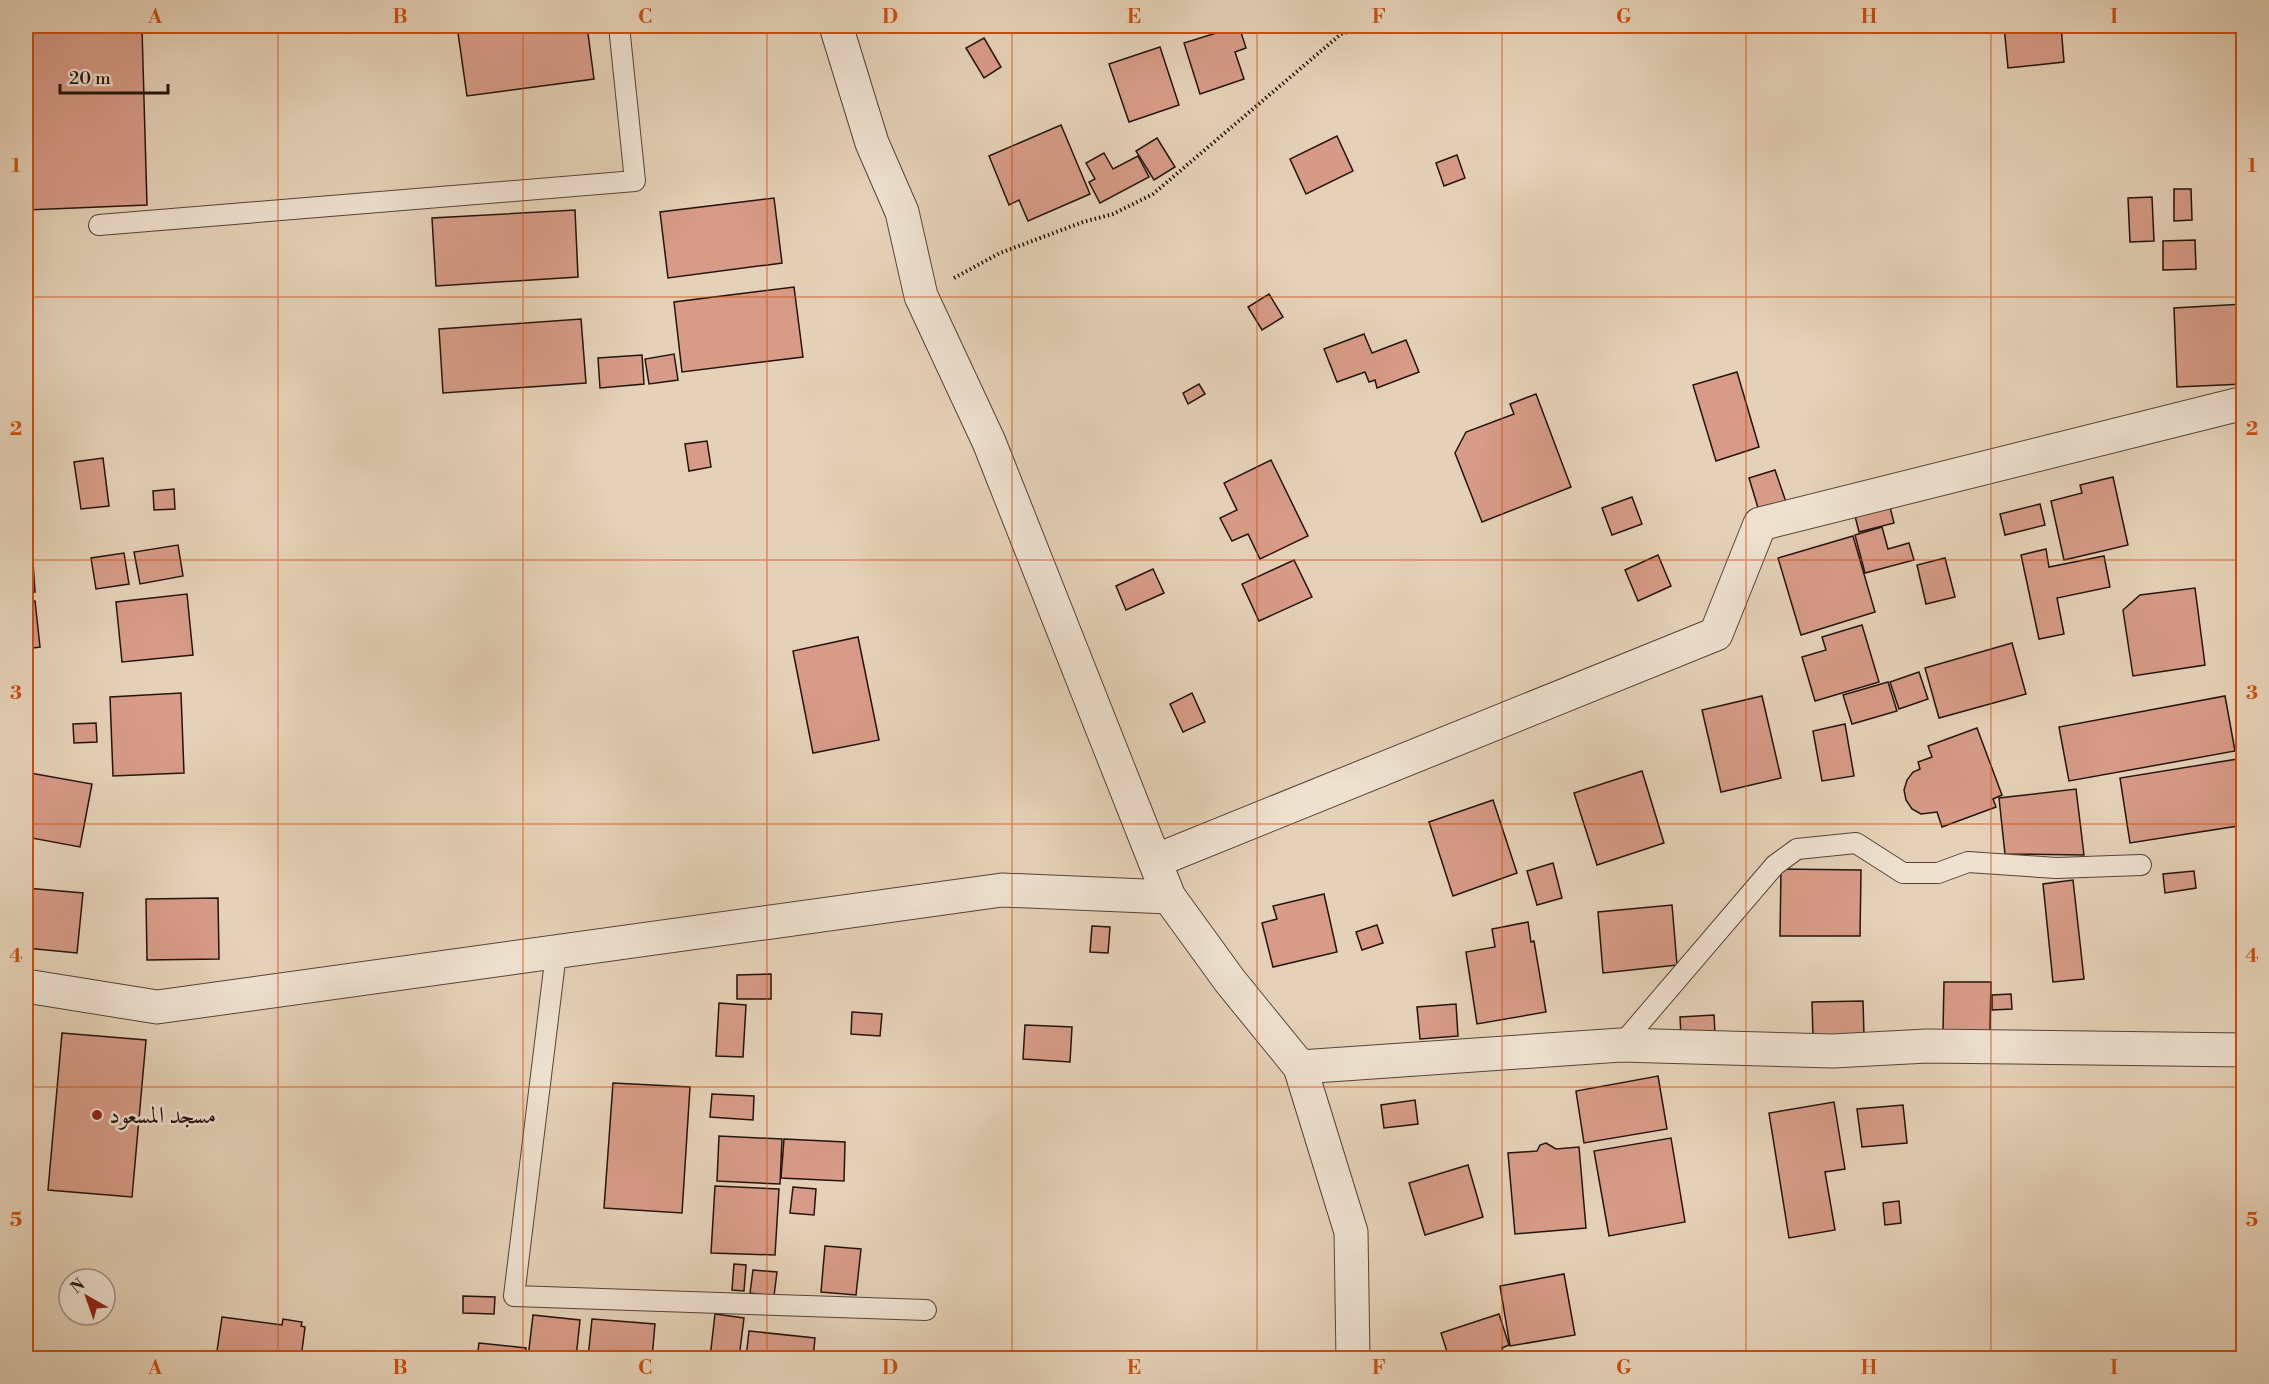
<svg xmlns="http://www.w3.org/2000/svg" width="2269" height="1384" font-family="'Libre Bodoni',Amiri,serif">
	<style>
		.building { fill: #d79b87; stroke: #25130c; stroke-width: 1.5 }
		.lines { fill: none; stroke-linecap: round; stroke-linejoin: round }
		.service-casing { stroke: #554237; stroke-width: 22 }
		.minor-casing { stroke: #554237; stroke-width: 35 }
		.tertiary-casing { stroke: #554237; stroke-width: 35 }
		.path { stroke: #25130c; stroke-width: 4; stroke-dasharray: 1.5 3; stroke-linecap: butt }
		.service { stroke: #eee1d0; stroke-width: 20 }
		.minor { stroke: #eee1d0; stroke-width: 33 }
		.tertiary { stroke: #eee1d0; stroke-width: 33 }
		.grid { fill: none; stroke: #cb4e0c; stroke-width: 1.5; stroke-opacity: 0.55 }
		.poi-dot { fill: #8f2418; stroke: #eee1d0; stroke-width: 2 }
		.labels { text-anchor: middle; stroke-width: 5; stroke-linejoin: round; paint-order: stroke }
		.poi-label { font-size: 24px; fill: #25130c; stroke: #eee1d0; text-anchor: start }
		.neatline { fill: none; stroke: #cb4e0c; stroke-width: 2 }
		.grid-label { font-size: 20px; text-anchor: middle; font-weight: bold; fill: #cb4e0c }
	</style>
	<rect width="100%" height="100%" fill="#e5d1b7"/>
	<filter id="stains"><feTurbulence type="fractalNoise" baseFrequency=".00333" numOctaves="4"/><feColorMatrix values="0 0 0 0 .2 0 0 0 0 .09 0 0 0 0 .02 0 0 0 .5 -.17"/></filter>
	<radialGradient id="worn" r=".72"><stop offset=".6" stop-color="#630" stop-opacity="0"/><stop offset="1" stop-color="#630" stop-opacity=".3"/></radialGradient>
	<g class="building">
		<polygon points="457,26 587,26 594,79 467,96"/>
		<polygon points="1239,26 1246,48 1235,52 1244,79 1200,94 1184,43"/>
		<polygon points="2004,26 2061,26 2064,62 2008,68"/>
		<polygon points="142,29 147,205 26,210 26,33"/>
		<polygon points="984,38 1001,67 984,78 966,48"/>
		<polygon points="1160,47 1179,105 1129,122 1109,64"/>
		<polygon points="1061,125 1090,194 1028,221 1019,200 1009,205 989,156"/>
		<polygon points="1337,136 1353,171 1306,194 1290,159"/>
		<polygon points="1157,138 1175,167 1154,180 1136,151"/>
		<polygon points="1104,153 1113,169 1138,156 1149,177 1100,203 1089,182 1095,179 1086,163"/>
		<polygon points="1457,155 1465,178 1444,186 1436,163"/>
		<polygon points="2174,189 2191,189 2192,220 2174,221"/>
		<polygon points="2152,197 2154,241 2130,242 2128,198"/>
		<polygon points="774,198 782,263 668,278 660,212"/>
		<polygon points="575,210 578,277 436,286 432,218"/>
		<polygon points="2195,240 2196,269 2163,270 2163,241"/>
		<polygon points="794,287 803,357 682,372 674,302"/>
		<polygon points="1269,294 1283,317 1262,330 1248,307"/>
		<polygon points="2244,304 2244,384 2177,387 2174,308"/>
		<polygon points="581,319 586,383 443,393 439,329"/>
		<polygon points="1364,334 1372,353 1406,340 1419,372 1377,388 1375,380 1369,382 1365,372 1337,382 1324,349"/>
		<polygon points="674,354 678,380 649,384 645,359"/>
		<polygon points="642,355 644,384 600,388 598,358"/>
		<polygon points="1737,372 1759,447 1716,461 1693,385"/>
		<polygon points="1199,384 1205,394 1188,404 1183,393"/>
		<polygon points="1536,394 1571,487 1482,522 1455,453 1466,432 1514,414 1510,404"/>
		<polygon points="707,441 711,467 689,471 685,444"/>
		<polygon points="103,458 109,506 81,509 74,462"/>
		<polygon points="1271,460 1308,536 1260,559 1248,534 1232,541 1220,518 1237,510 1224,483"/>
		<polygon points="1775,470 1786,502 1759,511 1749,478"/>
		<polygon points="2113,477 2128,545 2064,560 2051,501 2082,493 2080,485"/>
		<polygon points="174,489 175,509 154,510 153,491"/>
		<polygon points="1632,497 1642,524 1612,535 1602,508"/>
		<polygon points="2040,504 2045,525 2005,535 2000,514"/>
		<polygon points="1890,507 1894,523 1859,532 1855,516"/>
		<polygon points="1882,527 1888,549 1909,543 1914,560 1865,573 1855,535"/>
		<polygon points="1853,536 1875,612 1801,635 1778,558"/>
		<polygon points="178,545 183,576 140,584 134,552"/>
		<polygon points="32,547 35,592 26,593 26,548"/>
		<polygon points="2046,549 2049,567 2104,556 2110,587 2057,598 2064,634 2039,639 2021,555"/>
		<polygon points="124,553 129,584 96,589 91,558"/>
		<polygon points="1658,555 1671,586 1638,601 1625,570"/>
		<polygon points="1945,558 1955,597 1926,604 1917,565"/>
		<polygon points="1294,560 1312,597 1259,621 1242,584"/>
		<polygon points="1153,569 1164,593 1126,610 1116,586"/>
		<polygon points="2195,588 2205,665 2133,676 2123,610 2140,595"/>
		<polygon points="187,594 193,655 122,662 116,602"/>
		<polygon points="35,601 40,647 26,649 26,602"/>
		<polygon points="1862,625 1879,682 1815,701 1802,657 1826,650 1822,637"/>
		<polygon points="858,637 879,740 813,753 793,651"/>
		<polygon points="2012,643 2026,694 1939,718 1925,668"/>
		<polygon points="1919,672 1928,699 1899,709 1890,682"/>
		<polygon points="1888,682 1897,711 1852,724 1843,695"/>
		<polygon points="26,685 30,685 31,704 26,705"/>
		<polygon points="181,693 184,773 113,776 110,697"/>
		<polygon points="1192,693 1205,722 1183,732 1170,704"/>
		<polygon points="1762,696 1781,778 1721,792 1702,710"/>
		<polygon points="2225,696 2235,751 2069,781 2059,727"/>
		<polygon points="96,723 97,742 74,743 73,724"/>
		<polygon points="1845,724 1854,776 1822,781 1813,731"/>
		<polygon points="1977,728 2002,795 1993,799 1996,807 1942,827 1937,812 1921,814 1912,809 1906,800 1904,790 1907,780 1913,772 1920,769 1918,762 1932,757 1928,746"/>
		<polygon points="2244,758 2244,825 2130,843 2120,778"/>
		<polygon points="1642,771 1664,843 1597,865 1574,793"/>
		<polygon points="30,773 92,784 80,847 26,837 26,798"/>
		<polygon points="2076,789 2084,855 2005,854 1999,798"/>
		<polygon points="1493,800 1517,873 1453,896 1429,822"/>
		<polygon points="1553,863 1562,898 1537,905 1527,871"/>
		<polygon points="1781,869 1861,870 1860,936 1780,936"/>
		<polygon points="2194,871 2196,888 2165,893 2163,874"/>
		<polygon points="2073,880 2084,979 2053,982 2043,884"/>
		<polygon points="26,888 83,893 77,953 26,948"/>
		<polygon points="1324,894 1337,952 1273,967 1262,923 1277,919 1273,906"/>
		<polygon points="218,898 219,959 147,960 146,899"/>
		<polygon points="1672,905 1677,965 1603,973 1598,912"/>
		<polygon points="1528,922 1531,942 1534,941 1546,1012 1477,1024 1466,952 1495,947 1492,929"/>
		<polygon points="1377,925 1383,943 1362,950 1356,932"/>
		<polygon points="1092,926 1110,927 1108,953 1090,952"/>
		<polygon points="771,974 771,999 737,999 737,975"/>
		<polygon points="1944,982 1991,982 1990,1032 1943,1032"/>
		<polygon points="2011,994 2012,1009 1992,1010 1992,995"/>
		<polygon points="1863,1001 1864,1036 1813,1038 1812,1002"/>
		<polygon points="719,1003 746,1005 743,1057 716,1056"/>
		<polygon points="1456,1004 1458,1036 1420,1039 1417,1007"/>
		<polygon points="852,1012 882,1014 880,1036 851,1034"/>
		<polygon points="1714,1015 1715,1034 1681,1036 1680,1017"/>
		<polygon points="1025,1025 1072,1027 1070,1062 1023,1059"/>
		<polygon points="62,1033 146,1040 132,1197 48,1190"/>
		<polygon points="1658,1076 1667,1129 1584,1143 1576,1091"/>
		<polygon points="613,1083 690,1087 682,1213 604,1208"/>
		<polygon points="712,1094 754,1096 753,1120 710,1117"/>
		<polygon points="1415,1100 1418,1124 1384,1128 1381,1105"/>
		<polygon points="1834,1102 1845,1169 1825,1172 1835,1230 1789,1238 1769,1113"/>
		<polygon points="1903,1105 1907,1143 1862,1147 1857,1109"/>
		<polygon points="719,1136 782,1139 780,1184 717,1181"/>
		<polygon points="1671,1138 1685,1222 1609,1236 1594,1151"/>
		<polygon points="784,1139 845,1142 844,1181 781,1178"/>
		<polygon points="1546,1143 1556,1149 1579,1147 1586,1228 1515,1234 1508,1153 1537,1151 1540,1145"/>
		<polygon points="1468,1165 1483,1217 1425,1235 1409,1183"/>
		<polygon points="715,1186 779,1189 775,1255 711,1253"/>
		<polygon points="793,1187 816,1189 814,1215 790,1213"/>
		<polygon points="1899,1201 1901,1223 1885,1225 1883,1203"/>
		<polygon points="825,1246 861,1249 856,1295 821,1292"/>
		<polygon points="734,1264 746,1265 744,1291 732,1290"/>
		<polygon points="753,1270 777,1272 774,1296 750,1293"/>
		<polygon points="1564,1274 1575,1335 1510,1346 1500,1286"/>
		<polygon points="463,1296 495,1297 494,1314 463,1313"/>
		<polygon points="715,1314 744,1318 739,1358 710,1358"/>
		<polygon points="1499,1314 1509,1345 1502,1348 1505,1358 1449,1358 1441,1333"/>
		<polygon points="533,1315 580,1320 576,1358 528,1358"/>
		<polygon points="222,1317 282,1325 283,1319 302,1322 301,1326 305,1327 301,1358 216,1358"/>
		<polygon points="592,1319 655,1324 652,1358 588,1358"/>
		<polygon points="749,1331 815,1338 813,1358 746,1358"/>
		<polygon points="479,1343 526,1348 525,1358 477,1358"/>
		<polygon points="1532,1353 1534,1358 1519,1358"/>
	</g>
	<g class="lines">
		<defs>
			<g id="service">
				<polyline points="99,225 635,181 619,26"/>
				<polyline points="556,953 514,1296 926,1310"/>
				<polyline points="1621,1045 1775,865 1797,849 1856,843 1903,873 1938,873 1968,862 2056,868 2141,865"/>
			</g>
			<g id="minor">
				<polyline points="1155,861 1716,634 1760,524 2244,403"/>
				<polyline points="26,986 157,1007 1002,890 1169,897"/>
				<polyline points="1300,1067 1621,1045 1833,1051 1927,1046 2244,1050"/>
			</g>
			<polyline id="tertiary" points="836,26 872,143 902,212 921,296 989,442 1169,897 1230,981 1300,1067 1351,1232 1353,1358"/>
		</defs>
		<use href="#service" class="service-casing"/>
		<use href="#minor" class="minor-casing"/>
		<use href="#tertiary" class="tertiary-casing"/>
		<polyline class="path" points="954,278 1000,253 1083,222 1113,214 1153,194 1341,34 1367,26"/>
		<use href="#service" class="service"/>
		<use href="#minor" class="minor"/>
		<use href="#tertiary" class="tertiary"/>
	</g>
	<path class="grid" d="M278,26V1358M523,26V1358M767,26V1358M1012,26V1358M1257,26V1358M1502,26V1358M1746,26V1358M1991,26V1358M26,297H2244M26,560H2244M26,824H2244M26,1087H2244"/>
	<circle class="poi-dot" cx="97" cy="1115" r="6"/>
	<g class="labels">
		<g class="poi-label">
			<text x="109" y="1123">مسجد المسعود</text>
		</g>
	</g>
	<rect width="2269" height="1384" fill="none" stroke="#e5d1b7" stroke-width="66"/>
	<g transform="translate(87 1297) rotate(320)"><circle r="28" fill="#eee1d0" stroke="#9e8f82" stroke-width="1.5"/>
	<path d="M0-4.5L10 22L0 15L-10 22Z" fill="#8f2418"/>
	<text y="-9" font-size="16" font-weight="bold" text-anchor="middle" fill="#25130c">N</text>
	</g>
	<path d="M60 84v9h108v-9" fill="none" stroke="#25130c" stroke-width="3"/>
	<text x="69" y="84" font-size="18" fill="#25130c" stroke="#eee1d0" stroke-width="4.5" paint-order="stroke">20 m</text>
	<rect x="33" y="33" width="2203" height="1318" class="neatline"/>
	<g class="grid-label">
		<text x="155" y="23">A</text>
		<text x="400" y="23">B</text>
		<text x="645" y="23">C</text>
		<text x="890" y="23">D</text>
		<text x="1134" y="23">E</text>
		<text x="1379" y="23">F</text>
		<text x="1624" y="23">G</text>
		<text x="1869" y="23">H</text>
		<text x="2114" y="23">I</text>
		<text x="16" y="172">1</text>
		<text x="2252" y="172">1</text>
		<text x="16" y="435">2</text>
		<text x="2252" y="435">2</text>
		<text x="16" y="699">3</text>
		<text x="2252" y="699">3</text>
		<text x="16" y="962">4</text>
		<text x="2252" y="962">4</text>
		<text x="16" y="1226">5</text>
		<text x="2252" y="1226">5</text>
		<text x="155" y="1374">A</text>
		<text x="400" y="1374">B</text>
		<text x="645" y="1374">C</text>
		<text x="890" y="1374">D</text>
		<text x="1134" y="1374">E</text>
		<text x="1379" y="1374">F</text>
		<text x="1624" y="1374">G</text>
		<text x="1869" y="1374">H</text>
		<text x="2114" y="1374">I</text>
	</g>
	<rect width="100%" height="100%" filter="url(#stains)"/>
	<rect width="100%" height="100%" fill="url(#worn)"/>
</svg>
